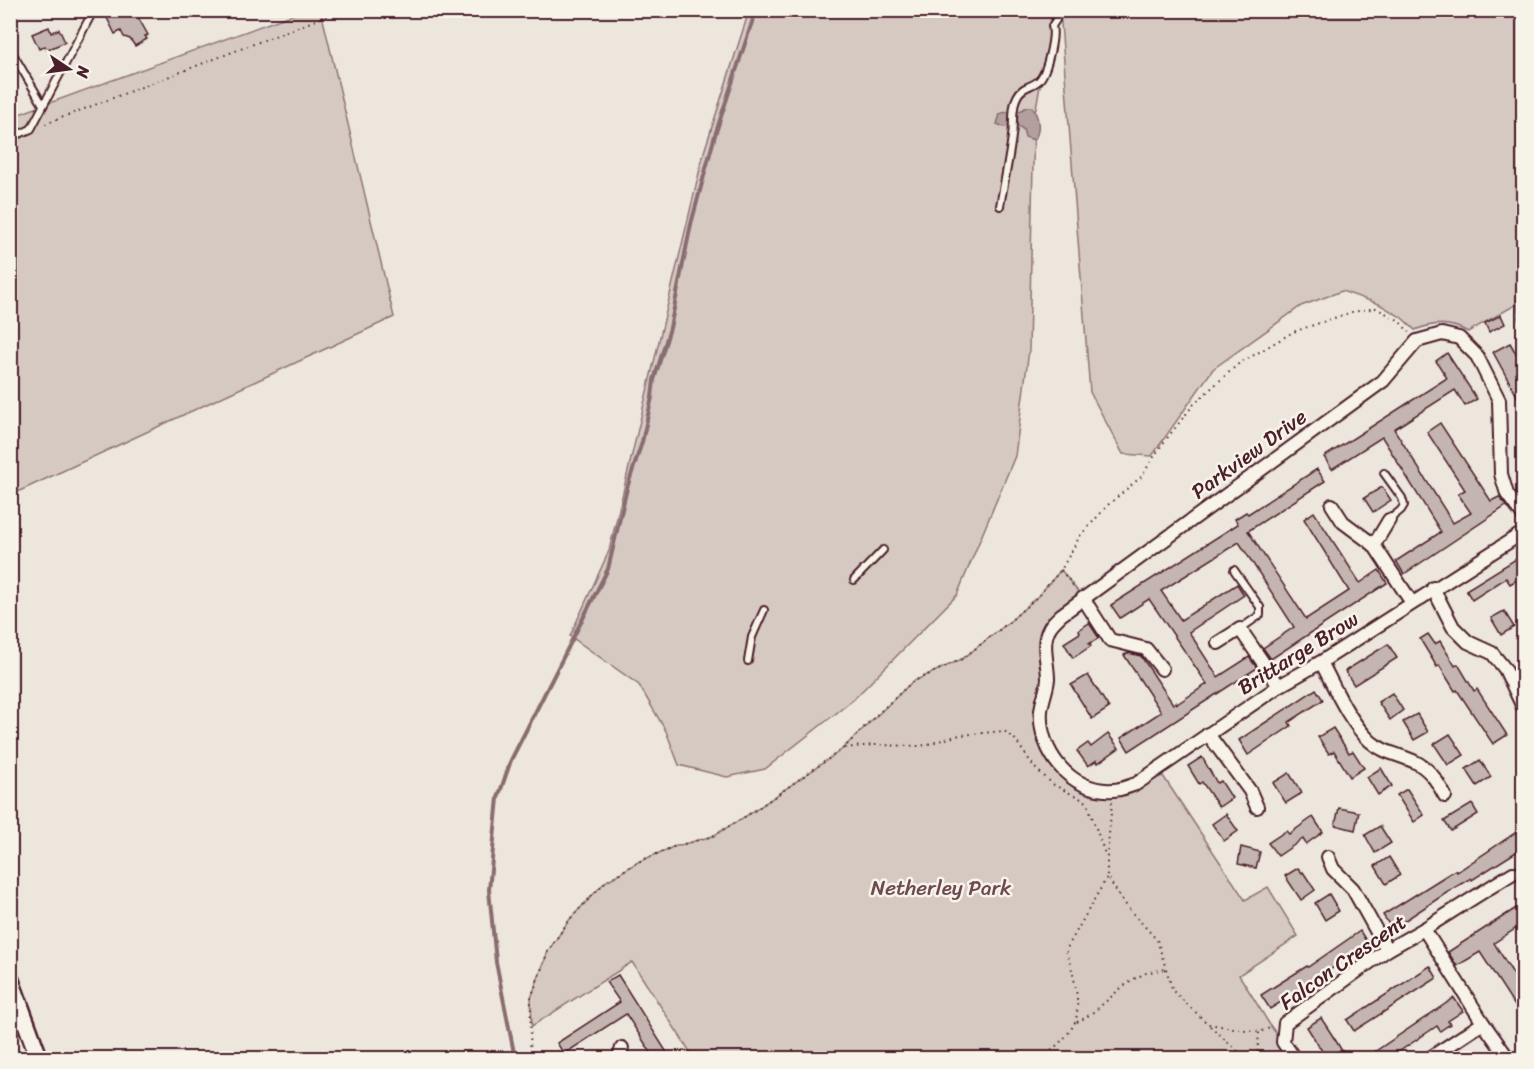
<svg xmlns="http://www.w3.org/2000/svg" width="1534" height="1069" font-family="Sriracha,sans-serif">
	<style>
		.green { fill: #d5c9c2; stroke: #907476; stroke-width: 1.5 }
		.water { fill: #b39f9d; stroke: #896c6f; stroke-width: 1.5 }
		.lines { fill: none; stroke-linecap: round; stroke-linejoin: round }
		.stream { stroke: #896c6f; stroke-width: 4 }
		.building { fill: #c4b5b0; stroke: #4a1f2b; stroke-width: 1.5 }
		.lane-casing { stroke: #4a1f2b; stroke-width: 10 }
		.street-casing { stroke: #4a1f2b; stroke-width: 16 }
		.secondary-casing { stroke: #4a1f2b; stroke-width: 21 }
		.path { stroke: #4a1f2b; stroke-width: 2; stroke-dasharray: 1.5 4.5; stroke-linecap: butt }
		.lane { stroke: #f7f3e8; stroke-width: 6 }
		.street { stroke: #f7f3e8; stroke-width: 12 }
		.secondary { stroke: #f7f3e8; stroke-width: 16 }
		.labels { text-anchor: middle; stroke-width: 5; stroke-linejoin: round; paint-order: stroke }
		.street-label { font-size: 21px; fill: #4a1f2b; stroke: #f7f3e8 }
		.park-label { font-size: 21px; fill: #6d4a51; stroke: #f7f3e8 }
	</style>
	<rect width="100%" height="100%" fill="#ece6dd"/>
	<filter id="ink" filterUnits="userSpaceOnUse"><feTurbulence type="fractalNoise" baseFrequency=".0167" numOctaves="2"/><feDisplacementMap in="SourceGraphic" scale="12" xChannelSelector="R" yChannelSelector="G"/><feConvolveMatrix kernelMatrix="1 2 1 2 8 2 1 2 1" color-interpolation-filters="sRGB"/></filter>
	<g filter="url(#ink)">
		<g class="green">
			<polygon points="302,11 321,11 394,317 11,495 11,117"/>
			<polygon points="749,11 1052,11 1049,39 1034,118 1029,350 1015,456 957,595 853,700 765,769 727,777 679,765 666,731 639,685 570,636 609,551 704,152"/>
			<path d="M1060,11H1523L1524,272L1522,294L1523,339L1518,318L1517,304L1468,332C1451,322 1434,322 1415,330L1401,317L1379,304L1342,291L1301,306L1213,369L1152,456L1123,454L1090,392Z"/>
			<polygon points="1061,570 1083,598 1049,629 1041,711 1050,754 1089,787 1136,784 1163,776 1245,900 1268,887 1298,936 1239,975 1270,1025 1294,1058 694,1058 632,962 532,1026 531,998 548,951 570,919 605,882 638,862 673,847 713,836 751,813 840,751 912,682 962,659 1008,623 1038,596"/>
		</g>
		<path class="water" d="M1026,107H1032C1039,116 1041,131 1034,140L1025,137L1023,129L1016,125L1004,127L997,124L1000,114C1009,109 1018,115 1026,107Z"/>
		<g class="lines">
			<polyline class="stream" points="515,1058 496,962 489,890 498,798 511,760 608,569 627,488 642,442 652,397 654,380 670,328 691,224 715,135 756,10"/>
		</g>
		<g class="building">
			<polygon points="103,10 134,10 148,35 145,36 147,39 135,46 130,39 124,37 121,31 115,34"/>
			<polygon points="49,27 51,33 59,29 65,42 47,50 45,46 39,49 32,34"/>
			<polygon points="1501,315 1505,324 1489,332 1485,323"/>
			<polygon points="1510,343 1524,367 1524,409 1493,352"/>
			<polygon points="1447,353 1477,399 1465,406 1455,390 1394,429 1453,523 1471,513 1458,494 1465,490 1427,432 1440,423 1491,501 1499,497 1506,506 1404,574 1396,561 1441,532 1382,437 1332,469 1324,457 1447,378 1436,361"/>
			<polygon points="1317,469 1325,481 1248,531 1306,619 1349,591 1304,519 1314,512 1360,583 1379,570 1387,583 1271,659 1263,648 1294,627 1239,542 1161,591 1181,620 1237,584 1244,595 1189,632 1218,677 1249,657 1257,668 1129,751 1121,738 1161,712 1124,655 1128,653 1141,656 1173,704 1176,702 1177,704 1207,684 1149,599 1120,618 1111,605 1238,524 1235,519 1246,512 1248,514"/>
			<polygon points="1382,487 1391,500 1373,512 1364,498"/>
			<polygon points="1524,554 1524,576 1510,584 1506,578 1472,600 1466,590"/>
			<polygon points="1504,611 1514,627 1501,635 1491,618"/>
			<polygon points="1089,623 1099,638 1089,644 1091,646 1073,658 1064,643 1080,633 1079,630"/>
			<polygon points="1428,634 1435,644 1440,641 1455,666 1458,664 1474,691 1477,689 1507,735 1493,744 1457,690 1455,691 1439,665 1437,667 1420,639"/>
			<polygon points="1388,644 1397,658 1354,685 1345,671"/>
			<polygon points="1088,675 1109,708 1092,719 1071,685"/>
			<polygon points="1316,689 1323,700 1289,722 1291,726 1248,755 1239,740"/>
			<polygon points="1392,693 1403,710 1390,720 1378,702"/>
			<polygon points="1417,714 1428,732 1414,740 1403,722"/>
			<polygon points="1333,728 1349,753 1353,751 1364,768 1350,777 1334,751 1329,754 1318,737"/>
			<polygon points="1108,734 1119,748 1098,763 1097,760 1088,766 1077,751 1088,743 1091,747"/>
			<polygon points="1450,734 1464,755 1448,765 1434,744"/>
			<polygon points="1202,757 1217,783 1221,781 1232,798 1219,807 1202,782 1199,784 1188,766"/>
			<polygon points="1480,760 1491,777 1477,786 1466,769"/>
			<polygon points="1381,768 1392,786 1378,795 1367,777"/>
			<polygon points="1289,773 1302,793 1286,803 1273,783"/>
			<polygon points="1407,789 1424,815 1414,822 1397,795"/>
			<polygon points="1472,804 1478,814 1451,831 1444,821"/>
			<polygon points="1339,808 1359,812 1355,830 1335,825"/>
			<polygon points="1226,814 1238,831 1224,841 1212,824"/>
			<polygon points="1313,817 1323,832 1306,844 1303,839 1278,856 1268,843 1286,831 1289,834"/>
			<polygon points="1380,826 1391,843 1375,853 1365,835"/>
			<polygon points="1524,827 1524,847 1472,880 1471,878 1454,888 1392,929 1383,915 1455,870 1457,872"/>
			<polygon points="1241,847 1260,852 1256,868 1238,864"/>
			<polygon points="1389,857 1400,875 1386,884 1375,866"/>
			<polygon points="1298,868 1302,873 1303,872 1315,890 1301,900 1285,876"/>
			<polygon points="1329,894 1339,911 1325,920 1315,903"/>
			<polygon points="1524,903 1524,923 1494,943 1524,991 1524,1020 1480,952 1457,966 1448,952"/>
			<polygon points="1360,931 1368,944 1342,960 1327,973 1270,1009 1261,995 1307,966 1308,967"/>
			<polygon points="1430,966 1437,978 1354,1031 1347,1020"/>
			<polygon points="618,975 671,1059 655,1059 626,1014 564,1054 557,1043 620,1002 606,982"/>
			<polygon points="1454,998 1463,1011 1448,1021 1450,1024 1440,1031 1437,1026 1388,1059 1364,1059"/>
			<polygon points="1321,1018 1336,1041 1347,1059 1327,1059 1307,1027"/>
		</g>
		<g class="lines">
			<defs>
				<g id="lane">
					<polyline points="10,49 43,105"/>
					<polyline points="10,138 31,129 91,15 97,10"/>
					<path d="M1000,206C1004,183 1009,160 1012,136C1014,124 1011,106 1018,95C1022,87 1030,87 1037,82C1047,76 1055,36 1052,26L1056,20L1057,10"/>
					<polyline points="1384,473 1402,498 1404,505 1401,510 1389,520"/>
					<polyline points="1234,570 1260,607 1260,615 1240,629"/>
					<polyline points="854,580 883,550"/>
					<polyline points="748,661 752,637 764,610"/>
				</g>
				<g id="street">
					<polyline points="1332,505 1343,522 1374,545 1389,520"/>
					<path d="M1524,517L1507,494L1501,474L1499,400L1477,356L1459,338L1442,334L1417,341L1383,381L1061,615C1057,619 1051,624 1049,629C1041,644 1048,663 1048,679C1047,690 1042,700 1041,711C1038,751 1071,793 1113,790C1121,790 1129,786 1136,784L1279,686L1321,662L1524,532"/>
					<polyline points="1374,545 1412,603"/>
					<polyline points="1433,588 1453,627 1468,642 1492,653 1505,669 1524,709"/>
					<polyline points="1083,598 1110,640 1146,649 1162,669"/>
					<polyline points="1218,643 1240,629 1279,686"/>
					<path d="M1321,662C1335,688 1348,720 1370,741C1384,754 1404,755 1419,764C1432,772 1438,783 1445,796"/>
					<polyline points="1208,734 1250,791 1257,807"/>
					<polyline points="1328,857 1333,869 1353,889 1387,950"/>
					<polyline points="619,1058 622,1048"/>
					<polyline points="1294,1058 1283,1042 1285,1023 1387,950 1424,929"/>
					<polyline points="1430,1058 1483,1023"/>
					<polyline points="1508,1058 1483,1023 1424,929 1513,873"/>
				</g>
				<polyline id="secondary" points="10,979 39,1058"/>
			</defs>
			<use href="#lane" class="lane-casing"/>
			<use href="#street" class="street-casing"/>
			<use href="#secondary" class="secondary-casing"/>
			<g class="path">
				<polyline points="45,124 342,10"/>
				<polyline points="1524,292 1524,300"/>
				<polyline points="1061,570 1076,589"/>
				<polyline points="845,748 873,745 921,746 960,735 1004,731 1014,738 1035,768 1054,785 1087,802 1105,854"/>
				<polyline points="1112,802 1107,857 1107,877 1128,908 1157,940 1173,991 1208,1024 1259,1032 1273,1027"/>
				<path d="M1077,1022C1101,1011 1117,986 1142,975C1148,971 1158,971 1165,969"/>
				<polyline points="1210,1026 1245,1058"/>
				<polyline points="530,1058 531,998 548,951 570,919 605,882 638,862 673,847 713,836 751,813 844,748 870,721 912,682 962,659 1008,623 1038,596 1061,570 1080,536 1109,504 1141,477 1161,446 1194,404 1237,365 1293,332 1352,312 1376,308 1398,320 1409,332"/>
				<path d="M1042,1058C1054,1048 1067,1038 1074,1024C1083,1008 1072,967 1066,950L1107,877"/>
				<polyline points="1257,1058 1259,1032"/>
			</g>
			<use href="#lane" class="lane"/>
			<use href="#street" class="street"/>
			<use href="#secondary" class="secondary"/>
		</g>
	</g>
	<g class="labels">
		<g class="street-label">
			<text transform="translate(1249 454) rotate(-36)" y="7">Parkview Drive</text>
			<text transform="translate(1298 653) rotate(-32)" y="7">Brittarge Brow</text>
			<text transform="translate(1343 962) rotate(-35)" y="7">Falcon Crescent</text>
		</g>
		<g class="park-label">
			<text x="941" y="895">Netherley Park</text>
		</g>
	</g>
	<rect width="1534" height="1069" fill="none" stroke="#f7f3e8" stroke-width="36"/>
	<rect x="18" y="18" width="1498" height="1033" fill="none" stroke="#4a1f2b" stroke-width="2" filter="url(#ink)"/>
	<g transform="translate(69 69) rotate(103)" stroke="#f7f3e8" stroke-width="4.5" paint-order="stroke">
	<path d="M0-4.5L10 22L0 15L-10 22Z" fill="#4a1f2b"/>
	<text y="-9" font-size="16" font-weight="bold" text-anchor="middle" fill="#4a1f2b">N</text>
	</g>
</svg>
